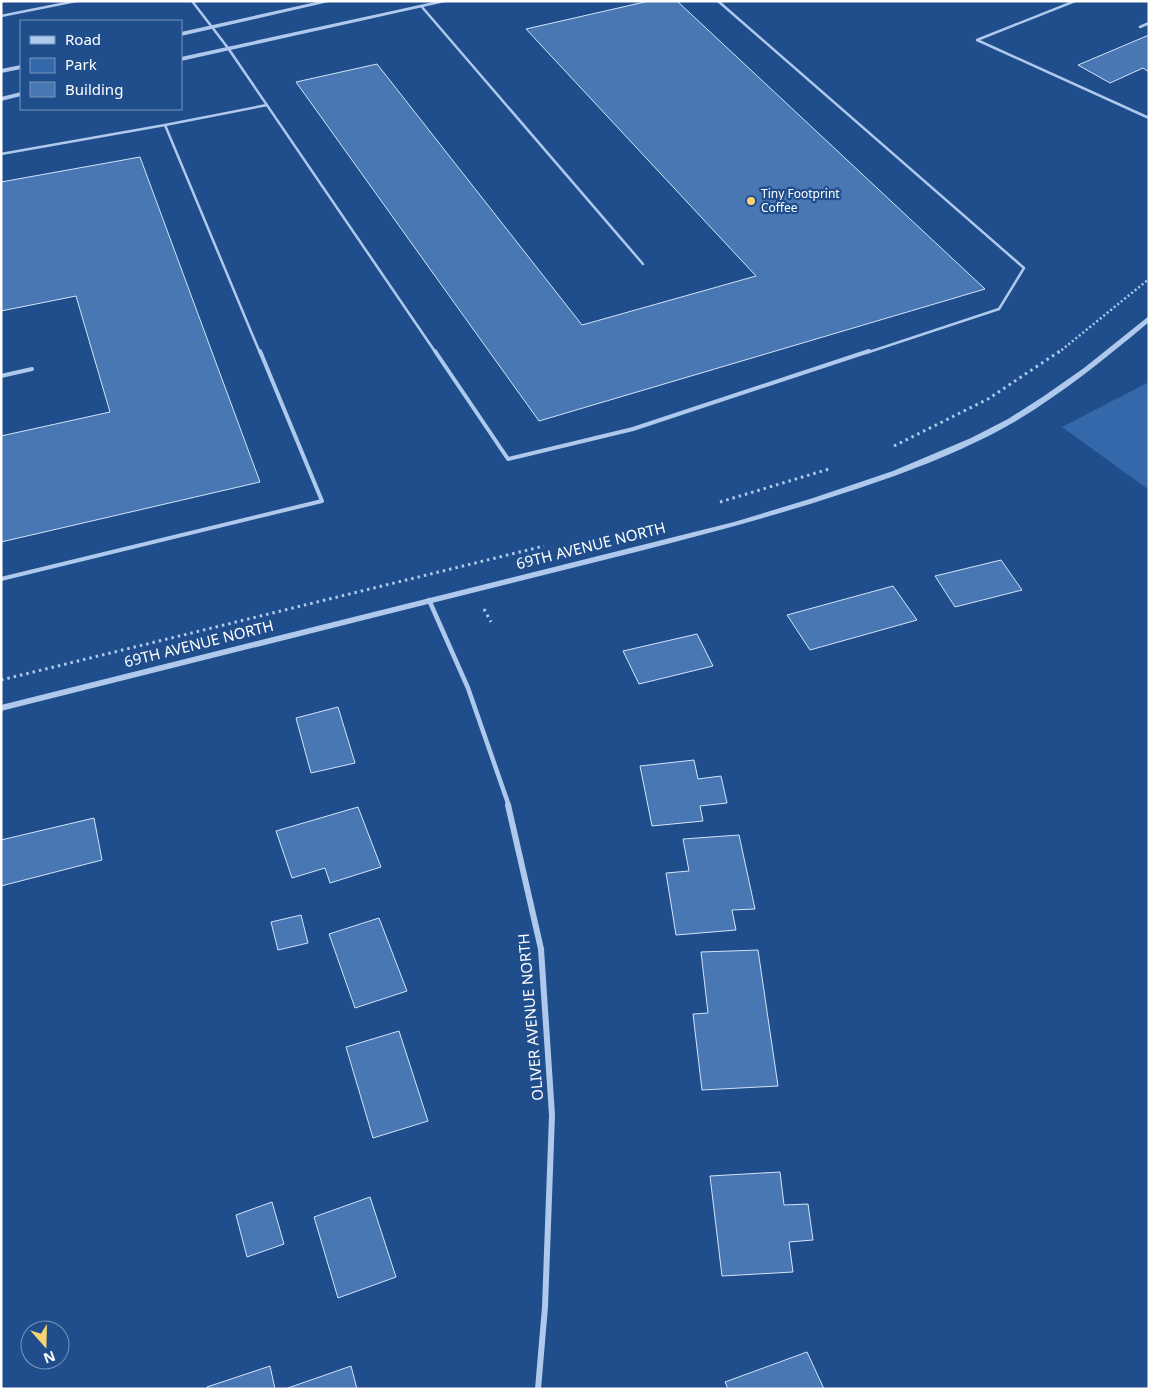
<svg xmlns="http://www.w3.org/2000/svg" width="1150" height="1390" font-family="'Noto Sans',sans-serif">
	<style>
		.green { fill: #3468aa }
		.building { fill: #4977b4; stroke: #d3e4f9 }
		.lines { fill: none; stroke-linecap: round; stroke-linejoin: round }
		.path-far1 { stroke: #aec9ec; stroke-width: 2.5; stroke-dasharray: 2 2.5; stroke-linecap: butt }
		.path { stroke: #aec9ec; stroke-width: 3; stroke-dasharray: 2.5 4; stroke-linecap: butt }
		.service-far1 { stroke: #aec9ec; stroke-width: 2.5 }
		.service { stroke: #aec9ec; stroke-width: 4 }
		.minor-far1 { stroke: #aec9ec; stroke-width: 4.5 }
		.minor { stroke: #aec9ec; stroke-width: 6 }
		.tertiary { fill: #aec9ec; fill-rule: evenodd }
		.poi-dot { fill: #f9d36f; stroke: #204e8d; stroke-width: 2 }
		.labels { text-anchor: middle; stroke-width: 4.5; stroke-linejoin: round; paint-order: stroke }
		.far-poi-label { font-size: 12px; fill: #fff; stroke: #204e8d; text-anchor: start }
		.street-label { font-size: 15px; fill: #fff; stroke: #204e8d }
	</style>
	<rect width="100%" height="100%" fill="#204e8d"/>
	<polygon class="green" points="1149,382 1149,490 1062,427"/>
	<g class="building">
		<polygon points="649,1 677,1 985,289 539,421 296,82 377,64 582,325 756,276 526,29"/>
		<polygon points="1149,35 1149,72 1143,68 1110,83 1078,65"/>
		<polygon points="140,157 260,482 1,542 1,436 110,412 76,296 1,311 1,182"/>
		<polygon points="1001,560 1022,590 955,607 935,576"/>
		<polygon points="893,586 917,620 810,650 787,615"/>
		<polygon points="697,634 713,666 639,684 623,651"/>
		<polygon points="338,707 355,763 311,773 296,718"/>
		<polygon points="694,760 698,779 721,776 727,803 700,806 703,821 652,826 640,766"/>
		<polygon points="358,807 381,867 330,883 325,868 292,878 276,831"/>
		<polygon points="94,818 102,860 1,886 1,840"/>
		<polygon points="739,835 755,909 732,910 736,930 676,935 666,873 689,871 683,839"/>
		<polygon points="301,915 308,943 278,950 271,922"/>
		<polygon points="379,918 407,991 355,1008 329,934"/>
		<polygon points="758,950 778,1086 702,1090 693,1014 708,1013 701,952"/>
		<polygon points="399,1031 428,1121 373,1138 346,1047"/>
		<polygon points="780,1172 784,1205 808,1204 813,1240 789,1242 793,1272 722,1276 710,1176"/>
		<polygon points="370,1197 396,1277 338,1298 314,1217"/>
		<polygon points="272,1202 284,1244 247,1257 236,1215"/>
		<polygon points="807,1352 824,1389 728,1389 725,1382"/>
		<polygon points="270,1366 275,1389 208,1389 207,1387"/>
		<polygon points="351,1366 357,1389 285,1389"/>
	</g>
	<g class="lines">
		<polyline class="path-far1" points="1058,353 1149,279"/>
		<g class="path">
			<polyline points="894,446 988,399 1060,351"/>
			<polyline points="720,502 829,469"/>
			<polyline points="484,609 491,622"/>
			<polyline points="1,680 544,546"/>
		</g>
		<g class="service-far1">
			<polyline points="192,1 228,48 436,353"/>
			<polyline points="718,1 1024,268 999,309 866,353"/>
			<polyline points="1075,1 977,40 1149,118"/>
			<polyline points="422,7 643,264"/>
			<polyline points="1,16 76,1"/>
			<polyline points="1140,27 1149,23"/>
			<polyline points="165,125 267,105"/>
			<polyline points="1,154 165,125 260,353"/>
		</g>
		<g class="service">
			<polyline points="435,351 508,459 633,429 869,351"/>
			<polyline points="1,376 32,369"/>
			<polyline points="1,579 322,501 260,351"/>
		</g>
		<polyline class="minor-far1" points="429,600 468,688 509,806"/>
		<polyline class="minor" points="508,805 541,949 552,1115 545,1307 538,1389"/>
		<g class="tertiary">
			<polygon points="321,1 333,1 181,36 181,32"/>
			<polygon points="438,1 450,1 181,61 181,57"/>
			<polygon points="21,65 21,69 1,73 1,69"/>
			<polygon points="21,92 21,96 1,101 1,97"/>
			<path d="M1149,316V322C1106,358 1064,392 1016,421C959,454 897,476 835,496C727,531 617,556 508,584C339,626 170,669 1,711V705L734,522L813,498L893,471L971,438L1008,419L1044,396L1084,368Z"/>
		</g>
	</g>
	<circle class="poi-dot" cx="751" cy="201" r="5"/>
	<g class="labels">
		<g class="far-poi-label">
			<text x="761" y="198">Tiny Footprint<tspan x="761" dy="14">Coffee</tspan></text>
		</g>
		<g class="street-label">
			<text transform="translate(591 546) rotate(-14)" y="5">69TH AVENUE NORTH</text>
			<text transform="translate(199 644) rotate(-14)" y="5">69TH AVENUE NORTH</text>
			<text transform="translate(531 1017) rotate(-95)" y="5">OLIVER AVENUE NORTH</text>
		</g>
	</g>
	<rect width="1150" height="1390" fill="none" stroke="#ffffff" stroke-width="5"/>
	<rect x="20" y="20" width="162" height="90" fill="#204e8d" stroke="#7995bb"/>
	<rect x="30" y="36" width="25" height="8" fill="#aec9ec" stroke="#7995bb"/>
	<text x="65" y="45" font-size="15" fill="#ffffff">Road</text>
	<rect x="30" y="58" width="25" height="15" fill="#3468aa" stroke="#7995bb"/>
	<text x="65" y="70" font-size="15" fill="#ffffff">Park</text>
	<rect x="30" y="82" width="25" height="15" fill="#4977b4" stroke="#7995bb"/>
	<text x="65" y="95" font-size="15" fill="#ffffff">Building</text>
	<g transform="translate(45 1345) rotate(160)"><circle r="24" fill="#204e8d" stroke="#7995bb"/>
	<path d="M0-4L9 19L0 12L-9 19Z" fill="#f9d36f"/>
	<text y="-8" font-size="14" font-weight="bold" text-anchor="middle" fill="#ffffff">N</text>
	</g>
</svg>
